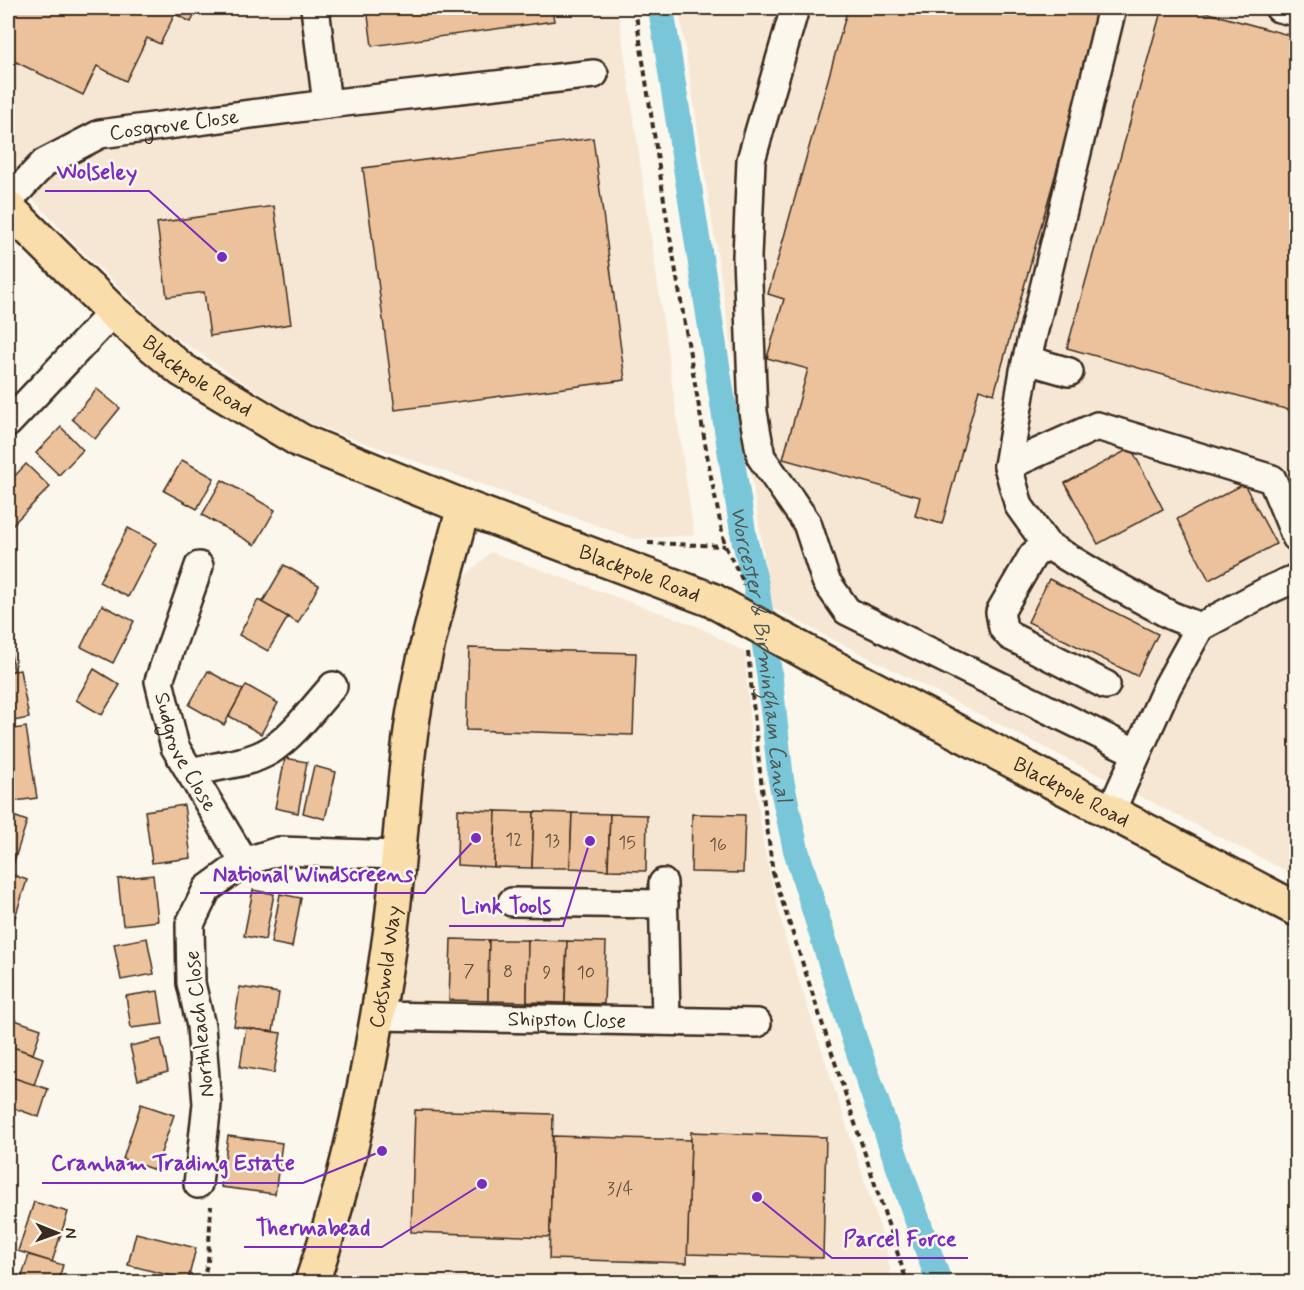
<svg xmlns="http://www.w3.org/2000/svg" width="1304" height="1290" font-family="Mynerve,sans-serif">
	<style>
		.built { fill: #f6e7d4 }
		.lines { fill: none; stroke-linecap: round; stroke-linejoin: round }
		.canal { stroke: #79c6d8; stroke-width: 26 }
		.building { fill: #ebc29b; stroke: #3b2a1e; stroke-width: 1.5 }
		.minor-casing { stroke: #3b2a1e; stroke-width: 32 }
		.major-casing { stroke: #3b2a1e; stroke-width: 38 }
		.path { stroke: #3b2a1e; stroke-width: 4; stroke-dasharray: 6 4.5; stroke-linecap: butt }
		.minor { stroke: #fbf7ec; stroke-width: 27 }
		.major { stroke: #f9deab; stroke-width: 33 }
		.major-bridge-casing { stroke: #3b2a1e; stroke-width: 38; stroke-linecap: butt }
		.major-bridge { stroke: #f9deab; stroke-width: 33 }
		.labels { text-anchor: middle; stroke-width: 5; stroke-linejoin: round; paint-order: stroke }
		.number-label { font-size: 18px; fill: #67503d }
		.street-label { font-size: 21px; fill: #3b2a1e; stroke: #fbf7ec }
		.water-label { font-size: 22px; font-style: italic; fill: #4e5956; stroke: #fbf7ec }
		.leader { fill: none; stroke: #7b2cbf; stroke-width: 2 }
		.callout-dot { fill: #7b2cbf; stroke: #fbf7ec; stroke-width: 2 }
		.callout-label { font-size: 22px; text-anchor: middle; font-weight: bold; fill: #7b2cbf; stroke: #fbf7ec; stroke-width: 5; stroke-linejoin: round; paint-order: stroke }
	</style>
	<rect width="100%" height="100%" fill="#fbf7ec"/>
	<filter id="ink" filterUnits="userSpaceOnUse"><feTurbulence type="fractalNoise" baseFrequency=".0167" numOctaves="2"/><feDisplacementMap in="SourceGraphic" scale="12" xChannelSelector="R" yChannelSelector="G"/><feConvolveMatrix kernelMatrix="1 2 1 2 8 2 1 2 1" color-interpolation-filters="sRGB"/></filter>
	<g filter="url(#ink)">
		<g class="built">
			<polygon points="8,8 618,8 694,535 635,539 301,420 163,329 83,252 8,173"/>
			<polygon points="679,8 1296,8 1296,876 772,608"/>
			<polygon points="491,552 699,627 745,652 752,759 764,848 786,941 886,1246 892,1282 328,1282 419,765 442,653 461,580"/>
		</g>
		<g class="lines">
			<path class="canal" id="s1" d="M661,8L744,538L756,585L769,672L781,780L796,850L854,1038L939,1282"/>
		</g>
		<g class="building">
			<polygon points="8,8 198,8 191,22 175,14 160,44 147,38 126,81 97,66 83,95 8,58"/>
			<polygon points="367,8 552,8 554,21 372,46"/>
			<polygon points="848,8 1102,8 994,394 979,389 942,524 915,516 920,497 783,459 808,369 767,358 784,299 768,294"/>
			<polygon points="1162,8 1190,8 1296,37 1296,412 1067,348"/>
			<polygon points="593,138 625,380 395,410 363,168"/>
			<polygon points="274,206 291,324 210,336 204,292 167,297 157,223"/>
			<polygon points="97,389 120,408 95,439 72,419"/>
			<polygon points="61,427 83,450 59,475 36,453"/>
			<polygon points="1131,448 1163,509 1098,544 1065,483"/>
			<polygon points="182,460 214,478 197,509 164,491"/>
			<polygon points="26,464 50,487 13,524 8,519 8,483"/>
			<polygon points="222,480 275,510 255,545 202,515"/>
			<polygon points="1244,484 1276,544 1209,580 1177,519"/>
			<polygon points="128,528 156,543 128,597 99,582"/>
			<polygon points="284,565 319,585 298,623 262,603"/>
			<polygon points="1049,579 1158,634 1137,676 1028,622"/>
			<polygon points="258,600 288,617 268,651 239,635"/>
			<polygon points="102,605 134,621 113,663 81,647"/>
			<polygon points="8,637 14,671 8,672"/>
			<polygon points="469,648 636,653 633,735 466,730"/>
			<polygon points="94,669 120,685 102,715 76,700"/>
			<polygon points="20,670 29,718 8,722 8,672"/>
			<polygon points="208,671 243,690 224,725 189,705"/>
			<polygon points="246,685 278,703 261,734 229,716"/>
			<polygon points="26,727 37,798 8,802 8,730"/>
			<polygon points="285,758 307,762 298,813 275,808"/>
			<polygon points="314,766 336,772 325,819 303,813"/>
			<polygon points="184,805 191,858 152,863 145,811"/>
			<polygon points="458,809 496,811 494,867 457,865"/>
			<polygon points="496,811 534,812 532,868 494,867"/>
			<polygon points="534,812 572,813 570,868 532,868"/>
			<polygon points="572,813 610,814 608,870 570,868"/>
			<polygon points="8,814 27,821 10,874 8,873"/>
			<polygon points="610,814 647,815 646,871 608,870"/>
			<polygon points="692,814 745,815 743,873 691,872"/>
			<polygon points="8,873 27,880 11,930 8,928"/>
			<polygon points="153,875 158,921 123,925 118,879"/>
			<polygon points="253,890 274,894 265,940 244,936"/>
			<polygon points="280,894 301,898 292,947 271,943"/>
			<polygon points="147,938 154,974 121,980 114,944"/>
			<polygon points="451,939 489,940 488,1001 449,1000"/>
			<polygon points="489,940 528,940 527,1002 488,1001"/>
			<polygon points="528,940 567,941 565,1003 527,1002"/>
			<polygon points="567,941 606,942 604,1004 565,1003"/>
			<polygon points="240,987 279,993 273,1032 234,1026"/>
			<polygon points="158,991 163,1024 131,1028 126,996"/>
			<polygon points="9,1018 41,1029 33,1054 8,1046"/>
			<polygon points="246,1028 281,1033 274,1073 240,1067"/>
			<polygon points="161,1039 168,1072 138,1080 130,1046"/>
			<polygon points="13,1047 43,1058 34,1085 8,1076 8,1064"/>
			<polygon points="11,1077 48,1089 39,1117 8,1106 8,1088"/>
			<polygon points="141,1104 174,1115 155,1170 123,1159"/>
			<polygon points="415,1110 553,1114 550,1237 411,1232"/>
			<polygon points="691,1132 826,1137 823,1258 687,1254"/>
			<polygon points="228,1136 282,1143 275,1194 221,1187"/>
			<polygon points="553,1136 691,1140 687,1263 549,1259"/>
			<polygon points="34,1202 68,1212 52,1262 18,1251"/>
			<polygon points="136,1233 196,1248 188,1280 128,1265"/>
			<polygon points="29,1255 63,1265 58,1282 20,1282"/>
		</g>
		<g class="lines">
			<defs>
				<g id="minor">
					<polyline points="315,8 327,104"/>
					<polyline points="795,8 751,160 747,257 753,412 761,457 807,523 826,581 847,611 1137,753"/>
					<polyline points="1112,8 1024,371 1008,466 1019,506 1047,545 1102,578 1172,616 1200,627"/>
					<polyline points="1279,8 1296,12"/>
					<path id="s2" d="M8,201L44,163L100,134L327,104L594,74"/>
					<polyline points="1027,360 1069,372"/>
					<polyline points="8,423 113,312"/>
					<polyline points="1008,466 1097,426 1272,479 1296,537"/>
					<polyline points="1047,545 1033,555 1000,612 1003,628 1010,636 1106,685"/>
					<path id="s3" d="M199,566L159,681L175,747L244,862"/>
					<path d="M190,772C216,766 249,764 271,750C295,734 314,707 333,686"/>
					<polyline points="1111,811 1167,687 1200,627 1269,590 1296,578"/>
					<polyline points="663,883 666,1021"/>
					<polyline points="512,902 664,904"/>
					<path id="s4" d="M377,1016L757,1023"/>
					<polyline points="198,1184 207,1104 201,1026 191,983 190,924 207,889 244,862 279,851 398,855"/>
				</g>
				<g id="major">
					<path id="s5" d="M8,208L113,312L182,370L301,441L464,507L712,600"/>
					<path id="s6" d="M835,668L1296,909"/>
					<path id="s7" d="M312,1282C351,1170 375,1046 391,928C399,864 402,801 410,738C420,659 444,583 464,507"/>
				</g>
			</defs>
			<use href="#minor" class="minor-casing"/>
			<use href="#major" class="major-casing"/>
			<g class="path">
				<polyline points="635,8 666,213 710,472 725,546 742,579 743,585"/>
				<polyline points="648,543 725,546"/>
				<polyline points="748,652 759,764 773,873 907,1282"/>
				<polyline points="202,1282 208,1262 211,1206"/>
			</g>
			<use href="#minor" class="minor"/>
			<use href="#major" class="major"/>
			<defs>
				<polyline id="major-bridge" points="712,600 835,668"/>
			</defs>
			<use href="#major-bridge" class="major-bridge-casing"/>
			<use href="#major-bridge" class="major-bridge"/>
		</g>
	</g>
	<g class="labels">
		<g class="number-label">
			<text x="514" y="845">12</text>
			<text x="552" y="846">13</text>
			<text x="627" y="848">15</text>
			<text x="718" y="850">16</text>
			<text x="469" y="976">7</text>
			<text x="508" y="977">8</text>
			<text x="547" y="978">9</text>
			<text x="586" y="978">10</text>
			<text x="620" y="1194">3/4</text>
		</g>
		<g class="street-label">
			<text dy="7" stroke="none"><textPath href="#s2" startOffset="190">Cosgrove Close</textPath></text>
			<text dy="7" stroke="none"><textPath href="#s5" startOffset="254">Blackpole Road</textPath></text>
			<text dy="7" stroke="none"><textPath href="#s5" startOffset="740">Blackpole Road</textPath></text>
			<text dy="7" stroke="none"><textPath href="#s3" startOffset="198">Sudgrove Close</textPath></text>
			<text dy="7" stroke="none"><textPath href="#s6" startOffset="267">Blackpole Road</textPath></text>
			<text dy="7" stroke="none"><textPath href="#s7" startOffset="324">Cotswold Way</textPath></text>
			<text dy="7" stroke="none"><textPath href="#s4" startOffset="190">Shipston Close</textPath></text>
			<text transform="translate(199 1024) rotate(-96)" y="7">Northleach Close</text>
		</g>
		<g class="water-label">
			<text dy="8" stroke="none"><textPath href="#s1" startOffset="654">Worcester &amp; Birmingham Canal</textPath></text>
		</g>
	</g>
	<path class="leader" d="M222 257L149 191H45M476 838L425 893H200M590 841L563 926H449M382 1151L303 1183H42M482 1184L382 1247H244M757 1197L832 1258H968"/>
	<g class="callout-dot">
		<circle cx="222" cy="257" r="6"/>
		<circle cx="476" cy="838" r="6"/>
		<circle cx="590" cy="841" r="6"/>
		<circle cx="382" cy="1151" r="6"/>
		<circle cx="482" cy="1184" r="6"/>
		<circle cx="757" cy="1197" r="6"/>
	</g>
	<g class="callout-label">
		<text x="97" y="179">Wolseley</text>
		<text x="313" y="881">National Windscreens</text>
		<text x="506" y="913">Link Tools</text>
		<text x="173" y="1170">Cranham Trading Estate</text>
		<text x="313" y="1235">Thermabead</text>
		<text x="900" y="1246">Parcel Force</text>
	</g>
	<rect width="1304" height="1290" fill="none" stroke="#fbf7ec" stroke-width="30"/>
	<rect x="15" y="15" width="1274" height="1260" fill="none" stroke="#3b2a1e" stroke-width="2" filter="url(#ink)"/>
	<g transform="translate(57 1233) rotate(91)" stroke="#fbf7ec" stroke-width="4.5" paint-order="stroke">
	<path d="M0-4.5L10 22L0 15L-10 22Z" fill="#3b2a1e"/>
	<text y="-9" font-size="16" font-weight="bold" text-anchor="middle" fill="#3b2a1e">N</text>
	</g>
</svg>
